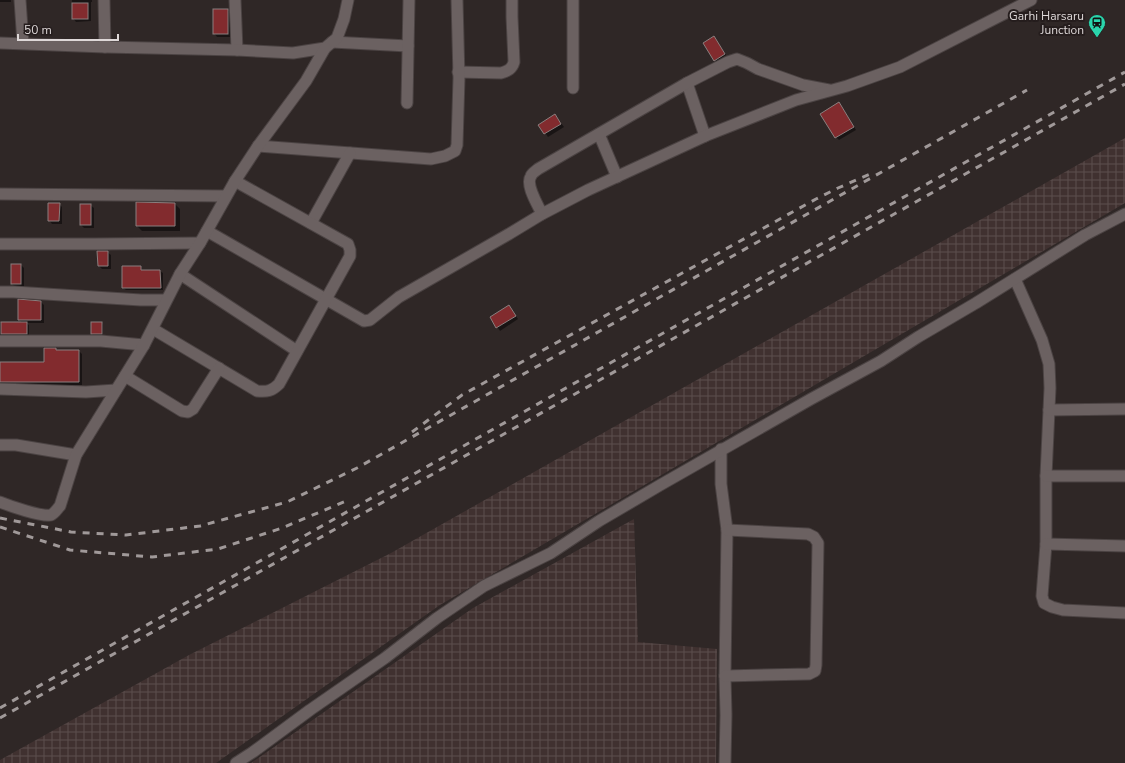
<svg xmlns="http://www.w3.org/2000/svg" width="1125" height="763" font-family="'Nunito Sans',sans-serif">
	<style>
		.industrial { fill: url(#industrial-grid) }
		.shadow { fill: #0007 }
		.building { fill: #822b2e; stroke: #8a7f7e }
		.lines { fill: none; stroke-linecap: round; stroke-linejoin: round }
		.minor-casing { stroke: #4b4343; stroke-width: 13 }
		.minor { stroke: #6b6161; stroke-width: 11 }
		.rail { stroke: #a09999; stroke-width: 3; stroke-dasharray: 7 7; stroke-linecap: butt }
		.labels { text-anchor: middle; stroke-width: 4; stroke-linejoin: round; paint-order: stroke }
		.poi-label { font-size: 12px; fill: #ded8d8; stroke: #251d1d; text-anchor: end }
	</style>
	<defs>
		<pattern id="industrial-grid" width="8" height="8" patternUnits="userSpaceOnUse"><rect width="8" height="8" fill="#403130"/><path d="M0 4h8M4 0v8" fill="none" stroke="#5b4e4d"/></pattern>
	</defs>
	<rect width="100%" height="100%" fill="#2f2726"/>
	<g class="industrial">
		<polygon points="1125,138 1125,203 440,605 216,763 0,763 0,760 189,655 391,553"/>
		<polygon points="634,519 638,642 717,649 716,763 251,763 473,608"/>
	</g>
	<g class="shadow">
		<rect x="0" y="0" width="11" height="2"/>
		<polygon points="72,0 92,0 92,2 91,2 91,21 76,22 73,18"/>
		<polygon points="228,10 231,13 231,37 217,37 214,33"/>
		<polygon points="714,37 726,55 716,61 715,60"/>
		<polygon points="842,107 856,130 839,140 836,137"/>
		<polygon points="555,115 564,127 548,137 540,125"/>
		<polygon points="59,204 62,207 62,224 52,224 49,220"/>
		<polygon points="175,204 180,209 180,231 142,231 137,226"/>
		<polygon points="90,205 94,208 94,228 84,228 81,225"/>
		<polygon points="98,252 107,252 111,255 111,269 102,269 99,266"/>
		<polygon points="21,265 24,268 24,287 15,287 12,284"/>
		<polygon points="140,267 143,271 160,271 163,273 163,290 126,290 123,288"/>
		<polygon points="41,302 44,305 44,323 26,323 29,325 29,336 0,338 0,323 23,323 19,320"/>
		<polygon points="509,306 518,319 500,331 491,317"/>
		<polygon points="102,323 103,325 103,335 93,335 92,334"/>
		<polygon points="55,349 57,351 79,351 82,354 82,385 3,385 0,382 0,376 46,363"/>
	</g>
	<g class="building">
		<rect x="72" y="3" width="16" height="16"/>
		<rect x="213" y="9" width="15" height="25"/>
		<polygon points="714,36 725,54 714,61 703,43"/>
		<polygon points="839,102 854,127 835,138 820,114"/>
		<polygon points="555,114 561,124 544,134 538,125"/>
		<polygon points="136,202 175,203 175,226 136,226"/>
		<polygon points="48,203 60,203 59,221 48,221"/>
		<rect x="80" y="204" width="11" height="21"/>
		<polygon points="97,251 108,251 108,266 98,266"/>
		<rect x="11" y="264" width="10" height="20"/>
		<polygon points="122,266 141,266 141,270 160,270 161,288 122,288"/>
		<polygon points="18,299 41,301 41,320 18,320"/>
		<polygon points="509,305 516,316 496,328 490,317"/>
		<rect x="1" y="322" width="26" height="12"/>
		<rect x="91" y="322" width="11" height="12"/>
		<polygon points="44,348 56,348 56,350 79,350 79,382 0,382 0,362 44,362"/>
	</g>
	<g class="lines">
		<defs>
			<g id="minor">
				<polyline points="20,0 23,43"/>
				<polyline points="104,0 105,47"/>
				<polyline points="235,0 237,50"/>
				<polyline points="573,0 573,88"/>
				<polyline points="332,42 408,46"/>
				<polyline points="0,43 105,47 237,50 293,53 325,48 337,38 344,19 348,0"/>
				<path d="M458,72L501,73C508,71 512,69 514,62L512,17V0"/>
				<polyline points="687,83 705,136"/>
				<polyline points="407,103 409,0"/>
				<polyline points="599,134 617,177"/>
				<polyline points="258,146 431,159 445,156 455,151 457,145 459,78 457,0"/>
				<polyline points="0,194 226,196"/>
				<path d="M542,214C538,205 525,185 531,176C532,173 536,171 538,169L687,83L728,62L737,59L747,63L758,69L803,85L829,90"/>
				<polyline points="311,223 350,153"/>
				<polyline points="207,231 364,321 370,320 399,297 509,234 542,214 588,190 705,136 796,100 847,86 900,67 1031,0"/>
				<polyline points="0,244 95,244 200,243"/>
				<polyline points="180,274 297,351"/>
				<polyline points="1015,279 1042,340 1049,364 1050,388 1046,476 1046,544 1042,596 1044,603 1052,607 1063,610 1125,613"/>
				<polyline points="0,292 14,292 141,300 166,300"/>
				<path d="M153,329L257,391C267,392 272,391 279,384L350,256V250L348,244L235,181"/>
				<polyline points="0,341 101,341 144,345"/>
				<polyline points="125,376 182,411 188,412 193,409 219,368"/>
				<polyline points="0,389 86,392 116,390"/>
				<polyline points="1049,410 1125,409"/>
				<polyline points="0,445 16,445 76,455"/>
				<polyline points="721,449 721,484 727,530 725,676 726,715 725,763"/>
				<polyline points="1046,476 1125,476"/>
				<path d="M0,502C10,506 41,517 51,515C55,513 57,509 60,506L76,455L144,345L180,274L200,243L235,181L258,146L306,81L325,48"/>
				<polyline points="1046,544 1125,546"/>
				<polyline points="725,676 809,674 815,671 816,665 818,543 814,537 808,534 727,530"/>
				<polyline points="236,763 253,752 310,710 385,658 437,618 484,586 551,553 599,521 662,484 811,399 881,361 918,337 976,303 1085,235 1125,214"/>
			</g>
		</defs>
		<use href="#minor" class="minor-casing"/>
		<use href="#minor" class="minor"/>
		<g class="rail">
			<polyline points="412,432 462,395 816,199 838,188 870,174"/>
			<polyline points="0,518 71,532 126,535 200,526 287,502 357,468 1027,90"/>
			<polyline points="0,527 70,550 152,557 218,549 282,528 346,501"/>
			<polyline points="0,708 1125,72"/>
			<polyline points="0,718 1125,84"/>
		</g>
	</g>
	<defs>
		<symbol id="station-pin" viewBox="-11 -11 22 30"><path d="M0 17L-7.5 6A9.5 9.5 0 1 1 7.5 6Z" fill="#2ad5ac" stroke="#251d1d"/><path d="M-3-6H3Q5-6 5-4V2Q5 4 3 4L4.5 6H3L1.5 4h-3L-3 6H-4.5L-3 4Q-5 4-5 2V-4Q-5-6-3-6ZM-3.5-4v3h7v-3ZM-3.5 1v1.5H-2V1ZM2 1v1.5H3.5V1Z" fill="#111"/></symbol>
	</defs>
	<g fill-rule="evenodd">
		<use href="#station-pin" x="1087" y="13" width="20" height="27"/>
	</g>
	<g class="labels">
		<g class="poi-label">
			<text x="1084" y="20">Garhi Harsaru<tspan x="1084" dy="14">Junction</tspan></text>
		</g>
	</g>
	<path d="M18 34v6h100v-6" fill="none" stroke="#ded8d8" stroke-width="2"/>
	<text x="24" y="34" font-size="12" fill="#ded8d8" stroke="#251d1d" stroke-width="3" paint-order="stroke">50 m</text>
</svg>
